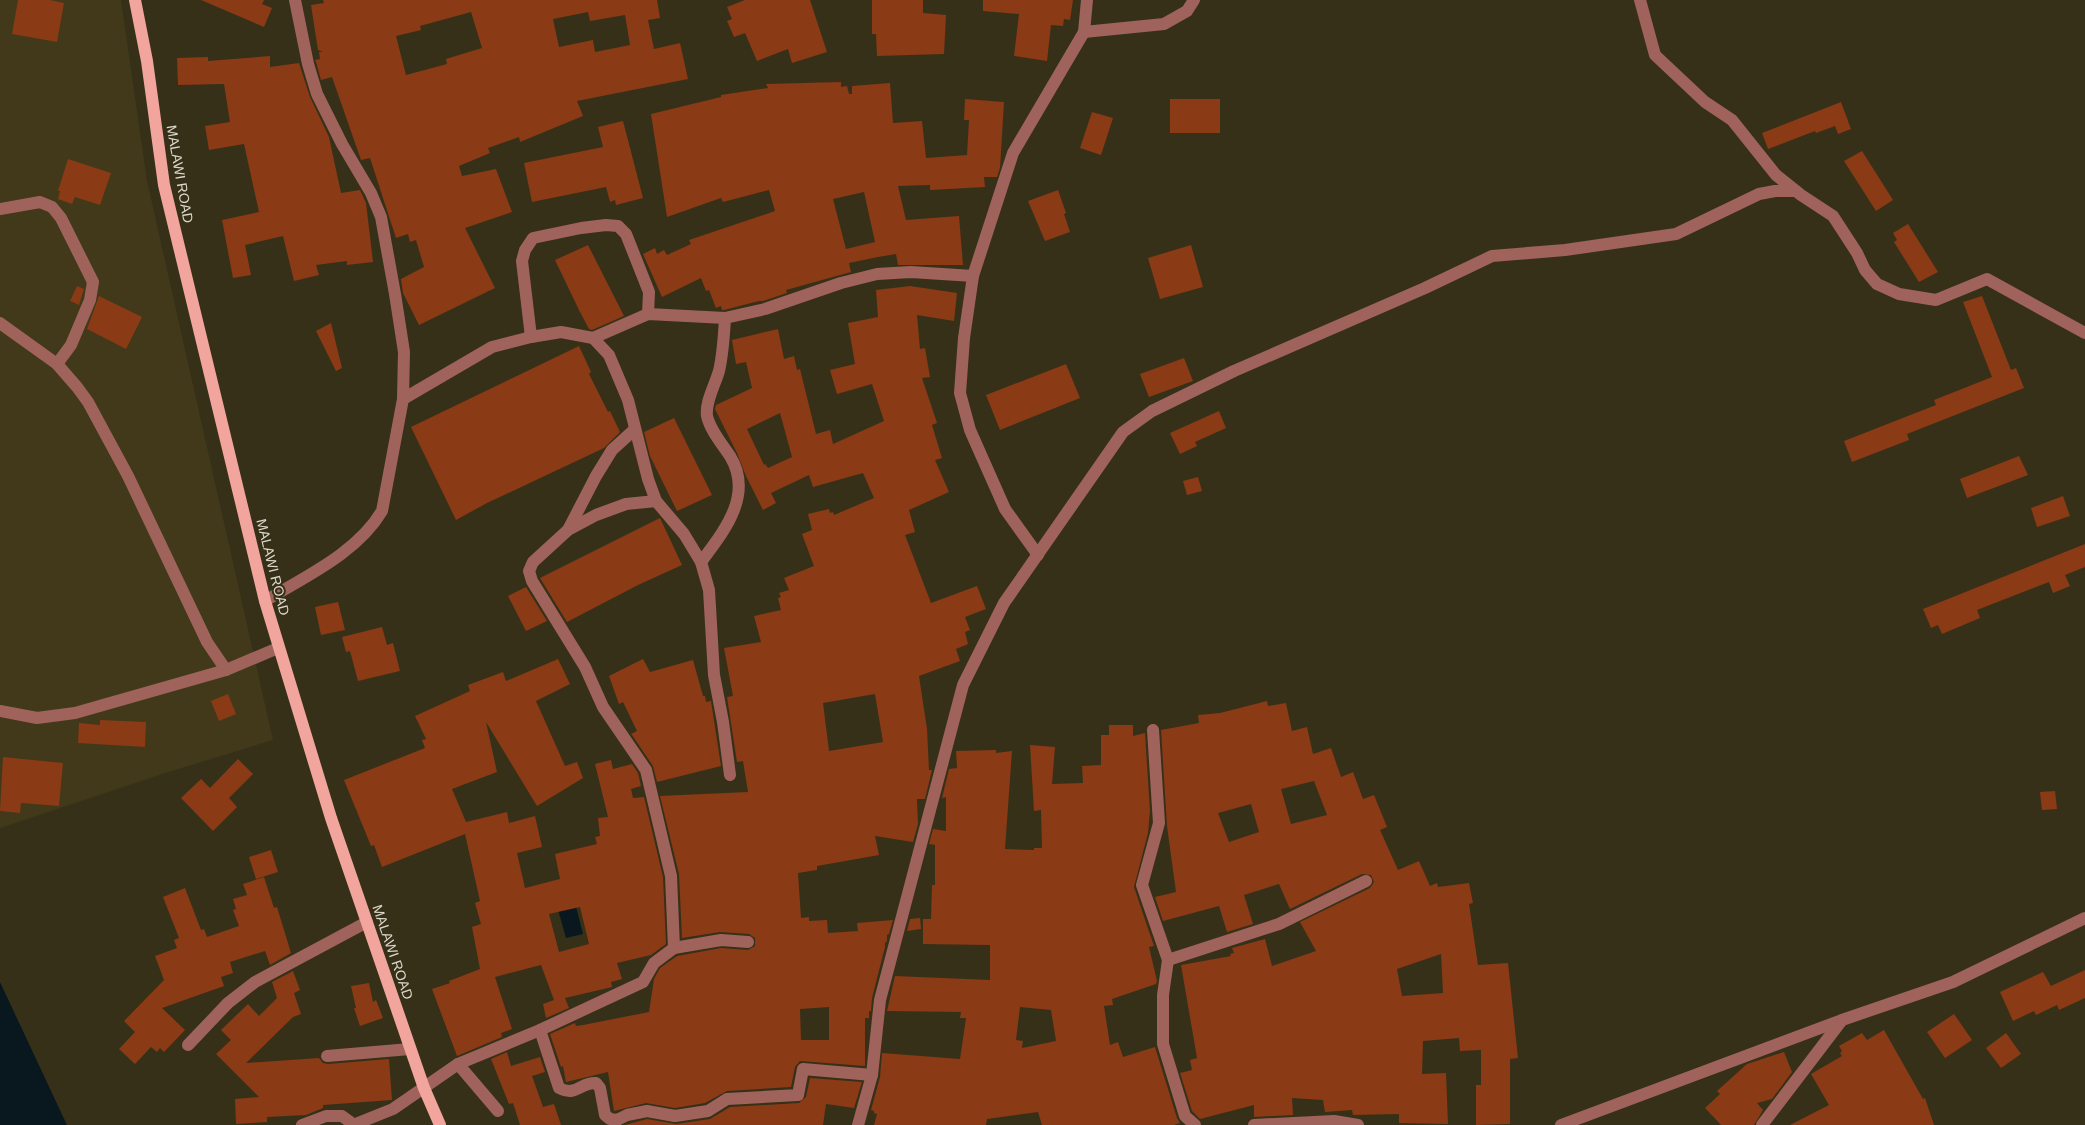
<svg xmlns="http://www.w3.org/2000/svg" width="2085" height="1125" font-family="Arial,sans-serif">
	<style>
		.built { fill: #41391a }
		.water { fill: #09181e }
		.building { fill: #8a3a15; fill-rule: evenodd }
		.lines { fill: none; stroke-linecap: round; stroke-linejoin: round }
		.minor { stroke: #a0635c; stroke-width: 12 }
		.major { stroke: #f1a59c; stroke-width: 12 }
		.labels { text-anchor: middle; stroke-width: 4; stroke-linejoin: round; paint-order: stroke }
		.street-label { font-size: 14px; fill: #dcd9cb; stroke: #363019 }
	</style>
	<rect width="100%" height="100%" fill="#363019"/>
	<polygon class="built" points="0,0 121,0 147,181 273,740 162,774 0,828"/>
	<g class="water">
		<polygon points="573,895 583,934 566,938 555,899"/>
		<polygon points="0,982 67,1125 0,1125"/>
	</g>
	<g class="building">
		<polygon points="18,0 50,0 64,3 57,42 12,34"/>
		<polygon points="201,0 264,0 262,4 272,8 264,27"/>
		<path d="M323,0H657L660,18L648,20L654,49L680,43L688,79L577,101L583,116L520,142L519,137L488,148L490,153L459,166L462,176L496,169L512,212L465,228L495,288L419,325L403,293L401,279L424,267L416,240L410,242L408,234L396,238L370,158L361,160L332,77L321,80L316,62L315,60L320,59L319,52H323L318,50L311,5L324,3ZM471,12L482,48L446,59L447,64L406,75L396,36L421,30L420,26ZM588,12L590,21L625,15L630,45L595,52L593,40L559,47L553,19Z"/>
		<polygon points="745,0 810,0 827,52 792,63 788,49 757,61 745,33 734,37 727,21 732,19 727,7"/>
		<polygon points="872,0 923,0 923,13 946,15 944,54 877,56 876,34 872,34"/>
		<polygon points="983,0 1073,0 1070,20 1064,19 1063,26 1051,25 1047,61 1014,56 1019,14 983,11"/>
		<polygon points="270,56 270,67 299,63 310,97 329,137 341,193 360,190 366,203 373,262 347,265 347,261 316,265 319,275 294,281 283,236 245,245 251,275 233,278 222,220 259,212 244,144 209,150 205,126 230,122 224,84 178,85 177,58 208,57 208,61"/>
		<path d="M841,82V87L847,86L849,94H852V86L890,83L893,123L922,121L926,158L967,155L969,120H964L965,99L1004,102L1000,168L997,177H984L985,187L930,190V185L898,186L906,220L959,216L963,265H898L896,254L878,257L849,263L851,272L786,290L787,293L763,301H759L724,310H722L721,306L716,308L709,290L706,291L701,278L662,297L643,254L655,248L657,254L664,250L667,255L691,244L689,240L775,211L769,190L723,202L721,198L667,217L651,114L721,97V95L768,88L766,84ZM864,192L875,242L846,249L833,199Z"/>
		<rect x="1170" y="99" width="50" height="34"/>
		<polygon points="1841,102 1851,129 1838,134 1835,126 1816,133 1815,131 1768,149 1762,133"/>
		<polygon points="1092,112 1113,118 1101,155 1080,148"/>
		<polygon points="623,121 643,198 616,205 615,200 610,202 606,187 532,202 524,163 603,147 598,127"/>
		<polygon points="1862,151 1893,200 1876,211 1844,161"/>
		<polygon points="68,159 111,173 100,205 75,197 72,204 58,199 60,191 58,191"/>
		<polygon points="1058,190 1066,213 1064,214 1070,232 1045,241 1028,201"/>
		<polygon points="1908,224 1938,272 1919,282 1894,242 1897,240 1893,233"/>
		<polygon points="588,245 624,316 592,330 589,329 579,310 555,260"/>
		<polygon points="1191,245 1203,287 1160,299 1148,258"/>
		<polygon points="77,286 84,289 79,305 70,301"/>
		<path d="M910,286L957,293L954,321L917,315L920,349L925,348L930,377L922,378L937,423L932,425L942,458L935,460L949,492L909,510L915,532L905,535L931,603L977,586L986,609L965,617L970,630L965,632L968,644L956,649L960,661L919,676L927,729L929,770H932L925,799H917L918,824L913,842L875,836L879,855L817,866V870L798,873L801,918L809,917V921L827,920L828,933L858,931L857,923L893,920L889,934L887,935V941L885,943V947L872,998L871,1011H869V1018H865V1066L800,1061L795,1067L791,1087L727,1091L705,1103L675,1108L646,1103L614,1111L608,1072L566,1082L563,1066L561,1067L550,1034L575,1023L576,1026L583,1025L649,1012L654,979L660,968L677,956L721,948L748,950L755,946V938L749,934L720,932L682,938L679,874L660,796L748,792L743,761L737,762L727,697L733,696L724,648L761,642L754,616L781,610L778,598L781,597L779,593L789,590L784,578L814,566L802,534L812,530L808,514L829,509L830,513L833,512L834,515L874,498L863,473L813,487L809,475L771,493L776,503L763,510L746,476L737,453L715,409L716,405L752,388L746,362L736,364L732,340L778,329L784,359L794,356L797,370L800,369L816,434L830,430L833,444L884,421L872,384L837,394L830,370L855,364L848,323L878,317L876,290ZM780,413L792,457L768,468L765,464L764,465L747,429ZM875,694L883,742L829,751L823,703ZM829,1007V1040H801L800,1009Z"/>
		<polygon points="99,296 142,317 126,349 87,329"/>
		<polygon points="1982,296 2011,370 2016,368 2024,388 1907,434 1909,440 1852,462 1844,441 1936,405 1934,400 1992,377 1963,302"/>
		<polygon points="331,323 342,368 336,371 316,331"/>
		<polygon points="579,346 591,372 589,374 608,412 610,411 620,432 604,448 487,503 456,520 411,427"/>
		<polygon points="1184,358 1193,381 1149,397 1140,374"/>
		<polygon points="1066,364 1080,398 1000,430 986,395"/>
		<polygon points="1219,411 1226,428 1195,442 1197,446 1180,454 1170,433"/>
		<polygon points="674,418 712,495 677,511 650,456 644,432"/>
		<polygon points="2019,456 2028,475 1967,498 1960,479"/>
		<polygon points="1198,477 1202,491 1187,495 1183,481"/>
		<polygon points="2063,496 2070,516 2037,527 2031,508"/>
		<polygon points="660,518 682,565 638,585 567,622 540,578"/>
		<polygon points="2085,544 2085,567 2065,575 2070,586 2053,593 2049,582 1977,610 1980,618 1942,634 1938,625 1931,628 1923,609"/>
		<polygon points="526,587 547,621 526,631 508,596"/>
		<polygon points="338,602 345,630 321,635 315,607"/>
		<polygon points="382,627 387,645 393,643 400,671 358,681 350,651 346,652 342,637"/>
		<path d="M558,659L570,684L536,701L565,766L577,762L583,778L537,806L486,722L497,772L452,789L466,822L507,812L509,823L535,816L542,847L517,853L525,888L560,879L555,854L597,844L595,837L600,836L598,818L608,817L595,764L611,760L613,769L632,764L638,773L641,786L631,789L633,798L644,797L663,877L666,944L651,955L617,963L622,979L611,982L612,987L565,998L569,1008L546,1018L543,1004L554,1000L541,965L495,977L512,1029L501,1033L502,1037L457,1056L432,989L450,983L449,981L480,969L472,927L481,924L475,903L480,901L465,834L382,867L374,845L371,846L344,780L425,748L422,740L426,739L415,716L470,691L468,685L503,672L506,681ZM580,907L589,944L559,952L549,914Z"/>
		<polygon points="643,659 650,672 693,660 703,696 705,696 706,702 711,701 721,766 657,782 653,766 632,735 631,734 637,731 623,702 619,704 609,676"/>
		<polygon points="228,694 236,714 219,721 211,701"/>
		<path d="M1267,701L1268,706L1286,703L1292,731L1307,727L1313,754L1331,748L1341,777L1353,772L1363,799L1374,795L1387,827L1380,830L1398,870L1419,861L1430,886L1437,883L1438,887L1469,883L1473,903L1469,904L1478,965L1508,963L1518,1058L1510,1059V1124L1476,1125V1085H1481V1050L1460,1051L1459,1038L1423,1041L1422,1074L1446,1073L1448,1124L1399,1123V1114L1353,1115L1352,1110L1325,1112L1323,1100L1292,1098L1293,1115L1254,1117V1105L1200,1119L1192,1111L1180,1073L1192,1070L1190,1060L1197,1058L1181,965L1231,956L1230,954L1234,953L1232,948L1265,939L1272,966L1316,951L1300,922L1370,888L1374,882L1371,875L1362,874L1290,909L1279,884L1244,895L1253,924L1227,932L1219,906L1163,921L1155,897L1176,892L1167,826L1161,730L1199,723L1198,715L1220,713ZM1314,781L1327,815L1291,824L1281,789ZM1251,804L1259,832L1229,842L1218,813ZM1441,954L1443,993L1402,996L1397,969Z"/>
		<polygon points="100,720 146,722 145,747 78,743 79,723 100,725"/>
		<path d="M1109,725H1133V736L1145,733L1150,811L1148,833L1134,887L1154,946L1149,947L1157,981L1156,984L1112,999L1113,1005L1104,1006L1110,1045L1118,1042L1123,1057L1155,1047L1177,1118L1180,1123L1174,1125H1042L1038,1112L987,1119L986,1125H874L877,1114L874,1113V1111L871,1110L880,1077L882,1053L960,1059L966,1018H960L961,1012L887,1011L895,976L990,980V945L923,944V919H931L932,885H935V845L929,844L933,829L946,831V797L942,798L949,769L957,768L956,751L996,750V753L1012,751L1005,849L1034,850V848H1042L1041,810L1034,811L1030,745L1055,747L1052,784L1083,783L1082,766L1101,765V735H1109ZM1020,1007L1051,1010L1056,1041L1022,1048L1023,1041L1016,1040Z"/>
		<polygon points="3,757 63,763 59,806 21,803 20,813 0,811"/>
		<polygon points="238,759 253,774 229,798 237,807 213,831 181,798 201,779 210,788"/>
		<polygon points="2055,791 2057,809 2042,810 2040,792"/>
		<polygon points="271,850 278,872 256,879 249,857"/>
		<polygon points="264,877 274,908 277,907 291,953 270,965 265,951 230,962 233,973 221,977 224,986 162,1008 185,1030 164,1052 160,1048 157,1052 151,1047 135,1064 119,1049 135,1032 124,1021 164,980 155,956 177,948 174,940 179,938 163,897 185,888 201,930 204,929 207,937 239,926 233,910 236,909 233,899 247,895 243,884"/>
		<polygon points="920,918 921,929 907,931 910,919"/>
		<polygon points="2085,970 2085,998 2059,1010 2057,1005 2036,1015 2034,1011 2013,1021 2000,992 2043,972 2051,986"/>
		<polygon points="293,971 300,990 294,993 301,1014 293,1017 246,1063 319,1058 323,1063 328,1064 389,1059 392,1100 323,1105 323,1108 306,1115 267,1117 267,1122 236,1124 235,1099 259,1097 216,1054 231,1040 221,1030 248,1004 259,1016 277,998 272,982"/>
		<polygon points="369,983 373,1002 376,1000 383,1018 360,1026 354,1008 356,1008 351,986"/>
		<polygon points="1954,1014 1972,1040 1945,1058 1927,1032"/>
		<polygon points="1884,1030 1923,1099 1925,1098 1934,1125 1790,1125 1829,1105 1811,1074 1842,1056 1840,1053 1842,1051 1839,1046 1862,1033 1867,1040"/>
		<polygon points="2006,1033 2021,1054 2001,1068 1986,1048"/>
		<polygon points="507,1052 511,1066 540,1057 545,1072 532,1076 543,1107 554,1104 561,1125 520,1125 513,1103 509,1104 491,1059"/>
		<polygon points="1784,1052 1792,1072 1772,1099 1757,1103 1763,1110 1754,1125 1721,1125 1705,1108 1720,1094 1717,1091 1747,1064"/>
		<polygon points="810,1078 862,1082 854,1108 826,1104 823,1125 625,1125 647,1119 676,1124 710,1119 730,1107 799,1103 806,1097"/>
	</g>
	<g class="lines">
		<g class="minor">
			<polyline points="1640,0 1655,55 1705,102 1732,120 1776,175 1801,195 1833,216 1857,253 1865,270 1877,284 1899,294 1936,300 1987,279 2085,333"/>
			<polyline points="1084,32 1164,24 1187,11 1194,0"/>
			<polyline points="0,209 40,202 52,207 61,218 93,282 90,300 71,345 57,364"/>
			<polyline points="0,323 57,364 77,387 88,402 128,476 207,642 226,670"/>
			<polyline points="531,337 522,261 525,250 533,238 581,228 606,225 618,226 626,234 649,292 648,314"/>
			<polyline points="593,338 648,314 725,318 765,309 841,283 877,274 911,272 973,276"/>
			<polyline points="403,399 492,347 531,337 561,332 593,338 609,355 628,400 648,479 656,501 684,534 701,562 709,590 714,675 723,722 730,775"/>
			<polyline points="568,530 596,476 612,450 634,430"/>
			<polyline points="1038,555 1005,509 970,430 960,393 964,338 973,276 1013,153 1084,32 1087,0"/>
			<path d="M701,562C724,531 754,495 730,456C722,444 710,430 707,416C705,402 715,385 719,371C723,354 724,336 725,318"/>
			<path d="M265,601C306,576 357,553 382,511L403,399L404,352L395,294L381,217L371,193L342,144L317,94L308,64L295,0"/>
			<polyline points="0,711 37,718 75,713 226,670 278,648"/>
			<polyline points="1153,730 1159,823 1142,885 1168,960 1163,995 1163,1044 1185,1116 1195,1125"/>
			<polyline points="674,948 721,940 748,942"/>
			<polyline points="1168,960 1279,924 1366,881"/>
			<path d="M540,1030L559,1088C577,1097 580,1082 596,1083L600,1088L605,1115L610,1119L617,1120L627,1115L647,1111L675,1116L708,1111L727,1099L798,1095L803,1069L872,1075"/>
			<polyline points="188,1045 228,1003 255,982 367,922"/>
			<polyline points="327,1056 410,1049"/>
			<polyline points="458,1064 498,1111"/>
			<polyline points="302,1125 326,1116 342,1116 353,1124"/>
			<polyline points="353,1125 393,1109 458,1064 540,1030 643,982 654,963 674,948 671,876 646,770 603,707 585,667 532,581 529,571 533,562 568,530 596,515 626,504 656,501"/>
			<polyline points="858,1125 872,1075 880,1000 963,685 1004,603 1123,432 1152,411 1234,371 1425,288 1492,256 1565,250 1676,234 1759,194 1775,191 1796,191"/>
			<polyline points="1254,1125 1334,1121 1358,1125"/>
			<polyline points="1561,1125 1842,1020 1953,982 2085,918"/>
			<polyline points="1762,1125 1842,1020"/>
		</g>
		<polyline class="major" points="135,0 147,61 164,185 265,601 331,818 424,1088 440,1125"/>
	</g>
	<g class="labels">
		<g class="street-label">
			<text transform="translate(180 174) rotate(80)" y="5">MALAWI ROAD</text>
			<text transform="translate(273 567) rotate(76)" y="5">MALAWI ROAD</text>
			<text transform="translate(393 952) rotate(71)" y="5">MALAWI ROAD</text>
		</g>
	</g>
</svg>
